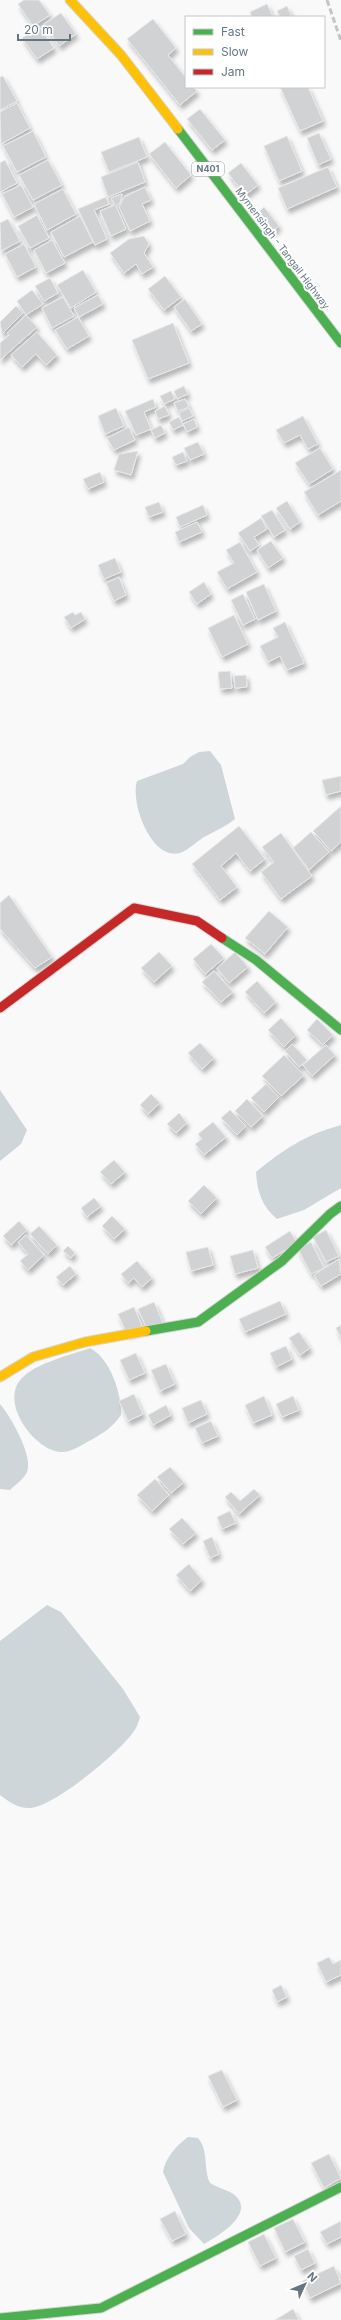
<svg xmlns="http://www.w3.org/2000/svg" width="341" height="2320" font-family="Inter,sans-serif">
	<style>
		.water { fill: #ced6d9 }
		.building { fill: #d0d2d3; stroke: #e8e8e8; filter: url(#shadow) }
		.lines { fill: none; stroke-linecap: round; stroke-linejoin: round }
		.fast-casing { stroke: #d5d6d7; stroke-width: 11 }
		.slow-casing { stroke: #d5d6d7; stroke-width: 11 }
		.jam-casing { stroke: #d5d6d7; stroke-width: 11 }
		.fast { stroke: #4caf50; stroke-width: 9 }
		.slow { stroke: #ffc107; stroke-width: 9 }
		.jam { stroke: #c62828; stroke-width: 9 }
		.rail { stroke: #c3c5c6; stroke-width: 3; stroke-dasharray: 6 3; stroke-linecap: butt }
		.labels { text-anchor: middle; stroke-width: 4; stroke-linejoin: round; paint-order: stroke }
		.shield { fill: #fff; stroke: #939fa8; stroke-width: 1 }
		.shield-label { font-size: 9px; font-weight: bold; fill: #657683 }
		.street-label { font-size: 10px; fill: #657683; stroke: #fff }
	</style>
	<defs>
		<filter id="shadow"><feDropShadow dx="2.5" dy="4.5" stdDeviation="2" flood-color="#0004"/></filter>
	</defs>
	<rect width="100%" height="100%" fill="#f9f9f9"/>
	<g class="water">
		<path d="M210,751L221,765L235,819C225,827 217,830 206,836C198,840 189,850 180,853C151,861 130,802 137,781L183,764L190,757L199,752Z"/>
		<polygon points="0,1090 27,1130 21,1144 0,1161"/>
		<path d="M341,1125V1188L304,1210L277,1219C262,1207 257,1191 256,1172C284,1149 305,1135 341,1125Z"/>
		<path d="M90,1348C110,1358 122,1394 121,1415C113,1427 103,1433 91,1440C81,1445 71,1453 60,1452C33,1449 0,1402 21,1379C37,1362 69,1356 90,1348Z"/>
		<path d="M0,1404C10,1415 34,1457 27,1472C24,1479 15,1485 10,1490L0,1489Z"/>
		<path d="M47,1605L61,1612L123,1689L140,1717C139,1721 137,1727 134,1731C120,1752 56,1805 31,1808C19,1809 9,1802 0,1795V1641Z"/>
		<path d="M188,2137L198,2138C209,2151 203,2168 210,2183C217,2187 224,2189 230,2192C261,2210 219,2236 204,2244L189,2228L163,2172C165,2158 176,2146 188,2137Z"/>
	</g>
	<g class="building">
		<polygon points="24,0 39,0 50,15 33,26 18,4"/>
		<polygon points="267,4 273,17 252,17 250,12"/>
		<polygon points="287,6 292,17 280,17 277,11"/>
		<polygon points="61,13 76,34 59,46 44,24"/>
		<polygon points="153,19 176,48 168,55 186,78 186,87 193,87 197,91 180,105 127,39"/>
		<polygon points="39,26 54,48 37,59 22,38"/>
		<polygon points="3,76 17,101 0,110 0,77"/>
		<polygon points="280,87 308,87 323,121 300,131"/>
		<polygon points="17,103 30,128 1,144 0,112"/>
		<polygon points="200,109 225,140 212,150 187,119"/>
		<polygon points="33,131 46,157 17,172 3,146"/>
		<polygon points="319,133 331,159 318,165 307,138"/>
		<polygon points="287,136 302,171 279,181 264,146"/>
		<polygon points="139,137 147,157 109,172 101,152"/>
		<polygon points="165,142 191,175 176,188 149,154"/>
		<polygon points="5,160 17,183 0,192 0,163"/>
		<polygon points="48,160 62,185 33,200 19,175"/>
		<polygon points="138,162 145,182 108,197 101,177"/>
		<polygon points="241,163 258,185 245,195 228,173"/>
		<polygon points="328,167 337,187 287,209 278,188"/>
		<polygon points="21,185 33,207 14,217 2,194"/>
		<polygon points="145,187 151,200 142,204 150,221 130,231 119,207 124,197"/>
		<polygon points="63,189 76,214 47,230 34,204"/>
		<polygon points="122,194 120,203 116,206 126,229 111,236 100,211 115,205 111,198"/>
		<polygon points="106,197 109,204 94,210 107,239 95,245 78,209"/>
		<polygon points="264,207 279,226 271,233 256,214"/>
		<polygon points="37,215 49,238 30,248 18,226"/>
		<polygon points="80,216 93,242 64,257 51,232"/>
		<polygon points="8,219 20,241 1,251 0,223"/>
		<polygon points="144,236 149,244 144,253 153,267 142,274 136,264 124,273 110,253 129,239"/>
		<polygon points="52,240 65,263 46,273 34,250"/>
		<polygon points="24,244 36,267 17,277 5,254"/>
		<polygon points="83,270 96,292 71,308 57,285"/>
		<polygon points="165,276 181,297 164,310 148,289"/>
		<polygon points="50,278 58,293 44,301 35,286"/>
		<polygon points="32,290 43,304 26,315 17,301"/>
		<polygon points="98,295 103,304 79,317 74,308"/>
		<polygon points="63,297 74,316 52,328 42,308"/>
		<polygon points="185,299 202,324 191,331 174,307"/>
		<polygon points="16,306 23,313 2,334 0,322"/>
		<polygon points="26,315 37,327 0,360 0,343 9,335 7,333"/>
		<polygon points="78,317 89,336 67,349 55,330"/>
		<polygon points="173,323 189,363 148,379 132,340"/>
		<polygon points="37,332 57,355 46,365 36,354 22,367 11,355"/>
		<polygon points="184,386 188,394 177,399 174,391"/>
		<polygon points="171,391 175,399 164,404 160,396"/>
		<polygon points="153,399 156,407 144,412 151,429 136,435 125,411"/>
		<polygon points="185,399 189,407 178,411 174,403"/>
		<polygon points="165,406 169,415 158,419 155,411"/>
		<polygon points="116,408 124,426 105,434 98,416"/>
		<polygon points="189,408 193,416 182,421 179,413"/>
		<polygon points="303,416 318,444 308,449 300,435 284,443 276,430"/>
		<polygon points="179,417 183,425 173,430 169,422"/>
		<polygon points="194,419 197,427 187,432 183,424"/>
		<polygon points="161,425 165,433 155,438 151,430"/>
		<polygon points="129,427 135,440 114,450 107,438"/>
		<polygon points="198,442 204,454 190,460 184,448"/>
		<polygon points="320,448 333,469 309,484 295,463"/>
		<polygon points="138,451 131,475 114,470 119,454"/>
		<polygon points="183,452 187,461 176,465 172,457"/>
		<polygon points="341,470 341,501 318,515 304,492"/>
		<polygon points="100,472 104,482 88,489 83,479"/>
		<polygon points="287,501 300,522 290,529 276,508"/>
		<polygon points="159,502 163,512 149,517 145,507"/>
		<polygon points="203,505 207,515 180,527 176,517"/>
		<polygon points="272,510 285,530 274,537 261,516"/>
		<polygon points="261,518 267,529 254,537 259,545 250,551 238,533"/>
		<polygon points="197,522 202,532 179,542 175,532"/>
		<polygon points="271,541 283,558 268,568 257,550"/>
		<polygon points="240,542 257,572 227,589 217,572 234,563 226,550"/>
		<polygon points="115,558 121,572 104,579 98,565"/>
		<polygon points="119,577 126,595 114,601 106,583"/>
		<polygon points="204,582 211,594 197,604 189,592"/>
		<polygon points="264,584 276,611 258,620 246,592"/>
		<polygon points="243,594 255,619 243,625 231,600"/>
		<polygon points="73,612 75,615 81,612 85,619 71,628 64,617"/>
		<polygon points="234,615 248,644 222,657 208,628"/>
		<polygon points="285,622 304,663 287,670 280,656 268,662 260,646 278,637 273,628"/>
		<polygon points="230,671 232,688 220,689 218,672"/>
		<polygon points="246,675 247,687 235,688 234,676"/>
		<polygon points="341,776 341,791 326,795 322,780"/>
		<polygon points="341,806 341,842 331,851 313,831"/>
		<polygon points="239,826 265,859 250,871 236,853 221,866 237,887 220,900 192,864"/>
		<polygon points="311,832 329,852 309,870 293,848"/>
		<polygon points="281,833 312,876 281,899 261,872 274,862 262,847"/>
		<polygon points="9,895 52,957 35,968 0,929 0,903"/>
		<polygon points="269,911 288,927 265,954 245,938"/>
		<polygon points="211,944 224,958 205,974 193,959"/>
		<polygon points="159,952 172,966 154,982 141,968"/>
		<polygon points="235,952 248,967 229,983 217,968"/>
		<polygon points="214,971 233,992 221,1002 202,982"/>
		<polygon points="257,981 276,1002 264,1013 245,992"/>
		<polygon points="281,1018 296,1035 284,1047 268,1030"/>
		<polygon points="317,1019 333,1035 323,1045 307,1030"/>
		<polygon points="200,1043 214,1058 202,1069 188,1053"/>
		<polygon points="292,1044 307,1060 299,1067 285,1051"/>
		<polygon points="326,1045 335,1055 312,1076 303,1065"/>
		<polygon points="284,1055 304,1075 281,1096 262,1076"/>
		<polygon points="266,1084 279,1097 264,1112 251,1098"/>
		<polygon points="151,1094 160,1103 148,1114 140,1105"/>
		<polygon points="247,1099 263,1116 251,1127 235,1111"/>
		<polygon points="230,1110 246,1126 237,1135 221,1118"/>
		<polygon points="179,1113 187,1123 176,1133 167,1124"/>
		<polygon points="213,1122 226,1137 204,1155 195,1144 202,1139 198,1134"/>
		<polygon points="114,1160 125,1172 111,1184 100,1172"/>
		<polygon points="204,1185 217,1198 201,1214 188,1201"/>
		<polygon points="94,1198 101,1206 87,1217 81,1208"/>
		<polygon points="112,1216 125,1229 114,1239 102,1226"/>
		<polygon points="19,1221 27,1230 11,1245 3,1236"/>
		<polygon points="39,1226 57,1245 48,1254 30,1234"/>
		<polygon points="326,1230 339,1256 326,1262 313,1237"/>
		<polygon points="290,1231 297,1243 272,1258 265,1247"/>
		<polygon points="26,1235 44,1255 28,1270 20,1261 28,1254 18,1242"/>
		<polygon points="311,1242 324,1268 311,1274 298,1249"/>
		<polygon points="68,1246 75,1253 71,1258 63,1251"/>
		<polygon points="208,1247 213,1265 191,1271 186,1252"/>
		<polygon points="253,1250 258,1268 235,1274 230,1256"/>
		<polygon points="339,1259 341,1274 321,1286 314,1275"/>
		<polygon points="137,1261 152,1278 142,1287 134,1278 128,1283 121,1274"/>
		<polygon points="70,1266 76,1274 63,1285 56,1277"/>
		<polygon points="280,1301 286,1314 245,1332 239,1319"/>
		<polygon points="154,1302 163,1323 147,1329 138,1309"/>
		<polygon points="134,1307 143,1328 127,1334 118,1314"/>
		<polygon points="341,1325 341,1338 336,1328"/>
		<polygon points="299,1332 310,1348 300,1355 289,1338"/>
		<polygon points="286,1346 292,1359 276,1367 270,1353"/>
		<polygon points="136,1353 145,1373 129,1380 120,1360"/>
		<polygon points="166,1364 175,1384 160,1391 151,1370"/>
		<polygon points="134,1394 143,1414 128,1421 119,1401"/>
		<polygon points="264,1396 272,1415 253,1423 245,1405"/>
		<polygon points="293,1396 299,1410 282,1417 276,1404"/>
		<polygon points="201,1400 207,1414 188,1423 182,1408"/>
		<polygon points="166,1405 171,1415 153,1425 148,1415"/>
		<polygon points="211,1421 218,1436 202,1443 195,1428"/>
		<polygon points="170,1467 184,1482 171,1493 157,1477"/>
		<polygon points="155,1479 169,1495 152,1511 137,1495"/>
		<polygon points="254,1489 260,1495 239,1514 225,1497 231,1492 240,1501"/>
		<polygon points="230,1511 236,1523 222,1529 217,1517"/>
		<polygon points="182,1518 196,1533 183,1544 169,1529"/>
		<polygon points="212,1537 219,1554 210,1558 203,1541"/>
		<polygon points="189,1564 202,1580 190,1591 176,1575"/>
		<polygon points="329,1957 333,1964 341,1960 341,1975 326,1982 317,1963"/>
		<polygon points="281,1985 287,1997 277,2002 272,1990"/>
		<polygon points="222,2070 237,2100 223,2107 208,2076"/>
		<polygon points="329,2154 341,2178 324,2188 311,2163"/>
		<polygon points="175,2211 186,2234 172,2241 160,2219"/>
		<polygon points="293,2219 305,2242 285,2252 274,2228"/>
		<polygon points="341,2221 341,2237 327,2244 320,2232"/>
		<polygon points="264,2234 276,2258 260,2266 248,2242"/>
		<polygon points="308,2249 315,2263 301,2270 294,2256"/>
		<polygon points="334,2266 341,2283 310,2298 302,2281"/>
		<polygon points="293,2309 299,2320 275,2320"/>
	</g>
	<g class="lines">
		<defs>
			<g id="fast">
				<polyline points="178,129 341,343"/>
				<polyline points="222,938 256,960 341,1030"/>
				<polyline points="146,1331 198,1322 282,1261 330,1214 341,1206"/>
				<polyline points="0,2318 101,2308 341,2187"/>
			</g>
			<g id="slow">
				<polyline points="70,0 121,55 178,129"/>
				<polyline points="0,1377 33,1357 85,1342 146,1331"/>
			</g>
			<polyline id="jam" points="0,1008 134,908 197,921 222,938"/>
		</defs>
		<use href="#fast" class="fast-casing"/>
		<use href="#slow" class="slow-casing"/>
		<use href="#jam" class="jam-casing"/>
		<use href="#fast" class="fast"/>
		<use href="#slow" class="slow"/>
		<use href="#jam" class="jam"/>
		<polyline class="rail" points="327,0 341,41"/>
	</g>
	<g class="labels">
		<rect class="shield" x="192" y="162" width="32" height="14" rx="3"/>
		<g class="shield-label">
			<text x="208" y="172">N401</text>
		</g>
		<g class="street-label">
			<text transform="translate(283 248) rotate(53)" y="4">Mymensingh - Tangail Highway</text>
		</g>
	</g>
	<rect x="185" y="16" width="140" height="72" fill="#ffffff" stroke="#c1c8cd"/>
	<rect x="193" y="29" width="20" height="6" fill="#4caf50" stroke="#c1c8cd"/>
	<text x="221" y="36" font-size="12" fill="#657683">Fast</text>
	<rect x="193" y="49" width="20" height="6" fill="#ffc107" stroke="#c1c8cd"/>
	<text x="221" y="56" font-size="12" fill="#657683">Slow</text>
	<rect x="193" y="69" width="20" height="6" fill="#c62828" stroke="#c1c8cd"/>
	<text x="221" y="76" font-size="12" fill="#657683">Jam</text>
	<g transform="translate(305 2284) rotate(46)" stroke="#ffffff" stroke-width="3" paint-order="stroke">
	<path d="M0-3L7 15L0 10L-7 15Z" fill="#657683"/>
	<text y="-6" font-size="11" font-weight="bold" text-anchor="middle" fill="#657683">N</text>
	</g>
	<path d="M18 34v6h52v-6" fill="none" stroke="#657683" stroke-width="2"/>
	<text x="24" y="34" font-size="12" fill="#657683" stroke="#ffffff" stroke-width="3" paint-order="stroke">20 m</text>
</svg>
